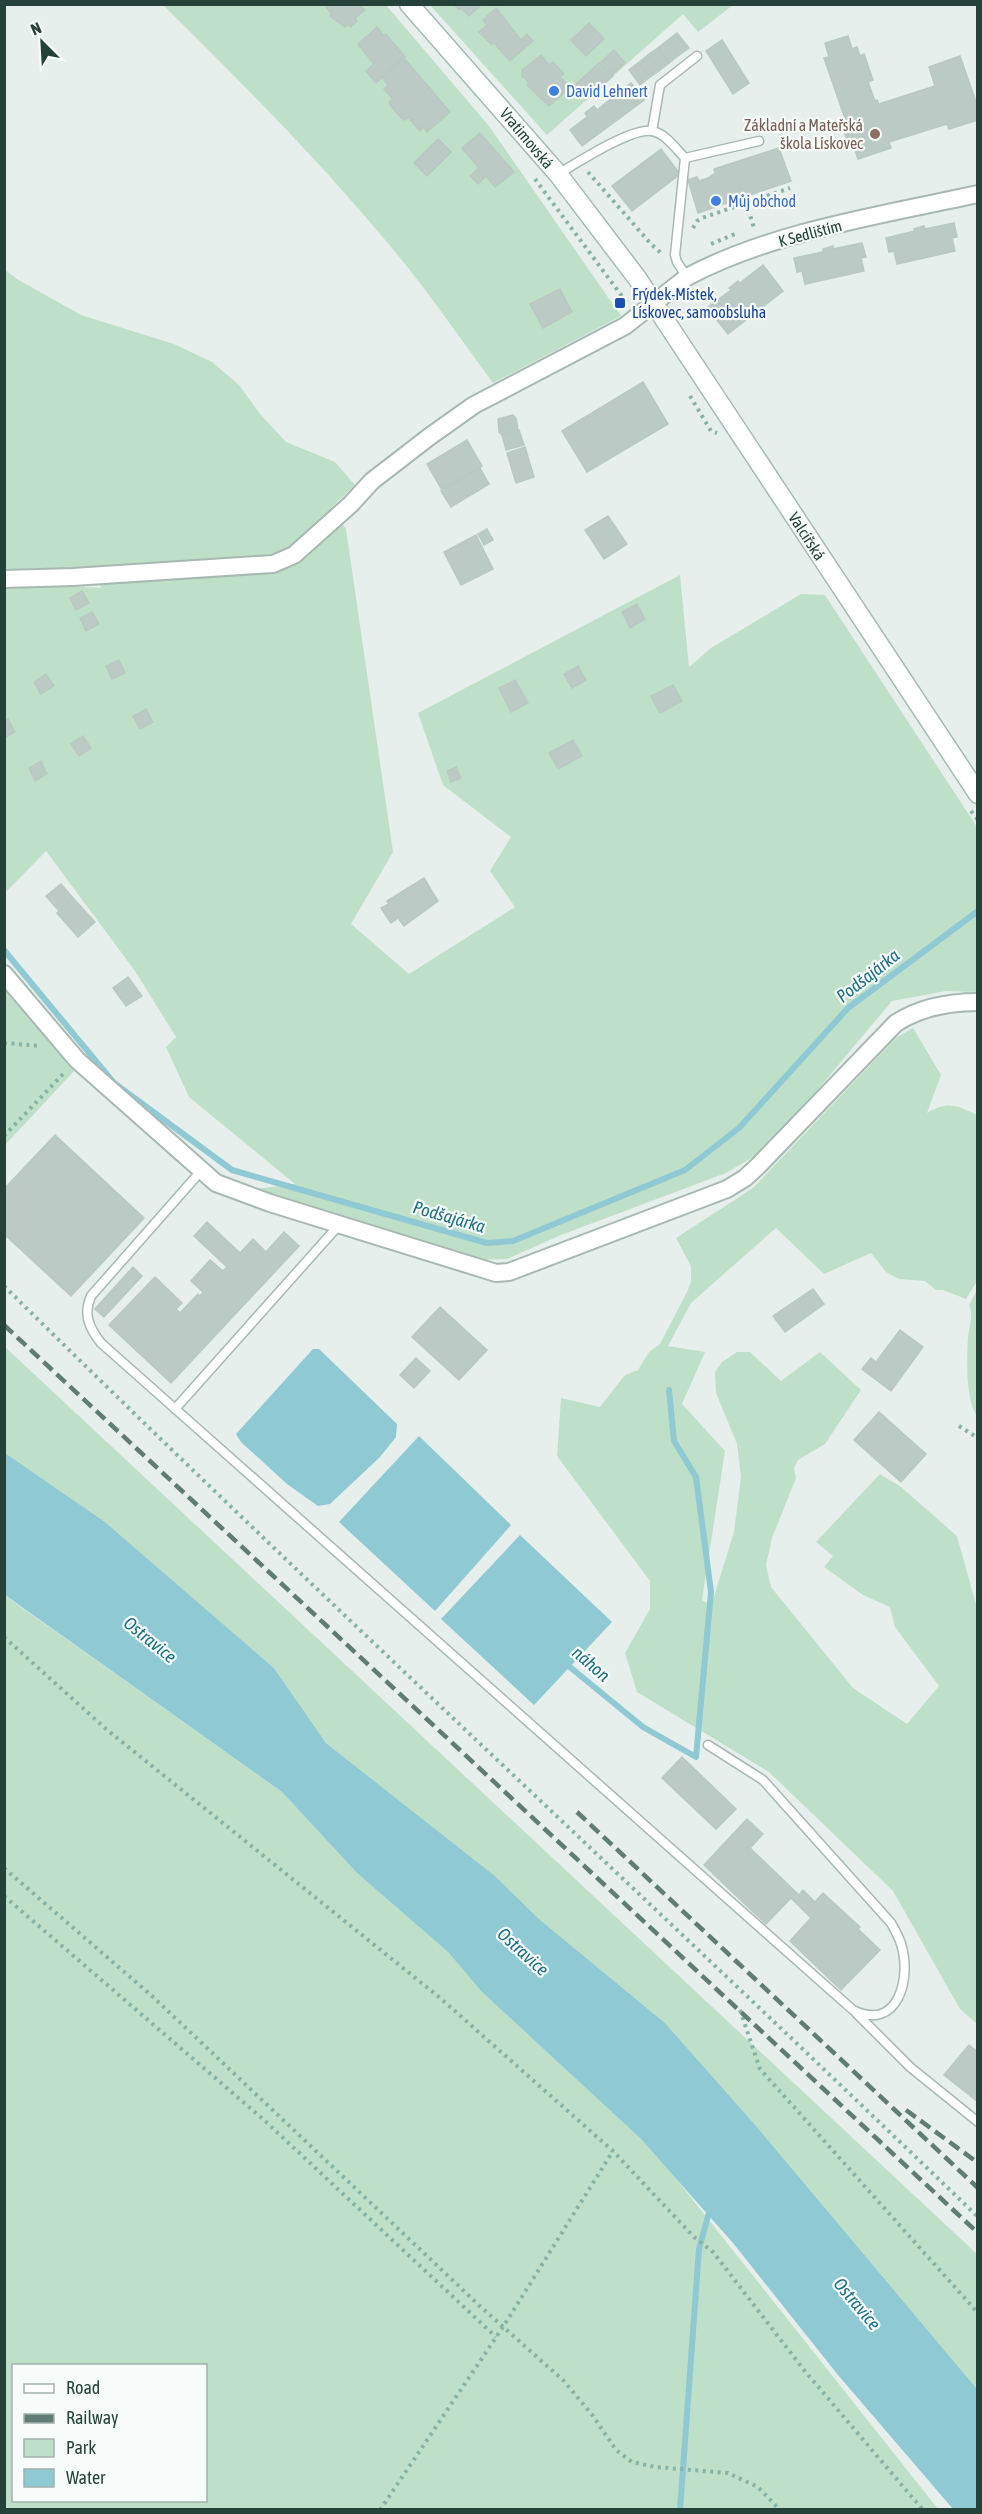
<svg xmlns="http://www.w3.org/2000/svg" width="982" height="2514" font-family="'Asap Condensed',sans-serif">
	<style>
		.green { fill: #bfe0c8; fill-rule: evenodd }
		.water { fill: #8ec9d4 }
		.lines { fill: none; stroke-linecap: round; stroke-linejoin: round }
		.stream { stroke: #8ec9d4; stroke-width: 6 }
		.building { fill: #bbcac4; stroke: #b8c9c2; stroke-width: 1.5 }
		.service-casing { stroke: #a8b8b2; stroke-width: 11 }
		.minor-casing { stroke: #a8b8b2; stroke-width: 20 }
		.secondary-casing { stroke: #a4bbb3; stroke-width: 21 }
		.path { stroke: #86b3a5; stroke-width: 4; stroke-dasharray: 3 4.5; stroke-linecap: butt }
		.service { stroke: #fff; stroke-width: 8 }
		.minor { stroke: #fff; stroke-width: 16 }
		.secondary { stroke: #fff; stroke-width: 18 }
		.rail { stroke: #5f7d75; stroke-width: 4.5; stroke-dasharray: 12 6; stroke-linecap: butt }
		.shop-dot { fill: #3f7fe0; stroke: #f7fbf9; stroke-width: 2 }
		.education-dot { fill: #8d6e63; stroke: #f7fbf9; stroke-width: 2 }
		.transit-dot { fill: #1a4fb4; stroke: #f7fbf9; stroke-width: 2 }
		.labels { text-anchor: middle; stroke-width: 4.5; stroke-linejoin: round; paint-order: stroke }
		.shop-label { font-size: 16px; fill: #366cbe; stroke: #f7fbf9; text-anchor: start }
		.education-label { font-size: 16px; fill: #785e54; stroke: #f7fbf9; text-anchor: end }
		.street-label { font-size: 16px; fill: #24423a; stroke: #f7fbf9 }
		.transit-label { font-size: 16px; fill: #164399; stroke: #f7fbf9; text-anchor: start }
		.water-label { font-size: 18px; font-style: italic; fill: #1c6f80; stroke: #f7fbf9 }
	</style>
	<rect width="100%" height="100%" fill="#e6efeb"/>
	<g class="green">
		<path d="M163,5H386L489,126L621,316L493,383C465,345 438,306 409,269C334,175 248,89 163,5Z"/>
		<polygon points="430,5 733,5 698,32 683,14 547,135"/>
		<polygon points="4,269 17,279 81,315 174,344 212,362 239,385 260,414 286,442 335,462 355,485 331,508 346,529 393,852 351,924 409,974 515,907 490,871 511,837 443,785 418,713 680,575 689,667 711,648 801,594 825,595 977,827 977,992 946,991 892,1001 787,1126 753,1157 726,1173 561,1235 507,1259 477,1260 292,1203 256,1189 295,1184 189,1097 166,1047 176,1037 135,971 46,851 5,893 5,582 102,588 88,572 5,571"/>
		<polygon points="4,984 76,1069 5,1145 4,1145"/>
		<path d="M913,1028L941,1075L927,1113C949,1101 955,1105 977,1115V1281L966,1299L943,1290H936L925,1281L899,1279L886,1272L871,1253L824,1274L776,1228L691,1303L668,1346L705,1352L682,1404L725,1451L702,1600L711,1606L734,1532L741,1477L737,1444L716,1393L715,1372L722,1362L737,1352H750L781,1381L820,1352L861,1390L825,1444L798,1460L794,1468L796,1478L772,1538L766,1565L771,1587L853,1688L907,1724L939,1686L895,1627L890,1607L863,1595L824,1567L833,1556L816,1542L880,1474L901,1487L957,1536L977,1608V2024L960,2009L893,1891L769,1772L637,1692L625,1653L650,1609V1581L557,1456L561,1398L600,1407L625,1375L638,1370L649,1352L660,1344L687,1292L691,1282V1266L676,1238L753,1188L896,1038Z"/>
		<path d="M977,1290L978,1416H977C965,1398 967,1359 968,1337C969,1326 974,1316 969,1305Z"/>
		<polygon points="4,1346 977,2254 977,2389 757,2127 665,2023 539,1919 495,1876 326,1743 274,1668 105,1522 5,1453"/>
		<path d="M4,1595L282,1792L357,1873L448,1952L482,1992L641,2139L674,2176L938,2509H5ZM14,2366H206V2500H14Z"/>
	</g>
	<g class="water">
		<polygon points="313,1349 319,1349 397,1424 396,1437 380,1457 330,1504 318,1506 287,1484 241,1442 236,1434"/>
		<polygon points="419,1436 511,1525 435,1611 339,1522"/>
		<polygon points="5,1453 105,1522 274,1668 326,1743 495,1876 539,1919 665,2023 757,2127 977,2389 977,2509 953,2509 838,2375 733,2243 641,2139 482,1992 448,1952 357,1873 282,1792 5,1595"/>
		<polygon points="520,1535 612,1622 534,1705 441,1619"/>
	</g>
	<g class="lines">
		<g class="stream">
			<polyline points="4,950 114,1083 232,1170 487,1243 513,1241 685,1170 739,1128 848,1008 978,911"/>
			<polyline points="565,1663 643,1727 696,1757 711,1592 696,1477 674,1441 669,1390"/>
			<polyline points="680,2510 699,2249 710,2209"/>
		</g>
	</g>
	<g class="building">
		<polygon points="359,4 365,10 355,18 357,21 351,27 348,24 345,27 330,16 332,14 324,5"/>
		<polygon points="454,4 482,4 469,16 461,8 459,10"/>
		<polygon points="496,8 521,40 527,34 533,41 510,61 494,43 492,45 479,32 487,25 483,20"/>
		<polygon points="589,23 604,39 586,56 571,40"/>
		<polygon points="377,27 384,36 386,34 405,57 376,83 366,71 374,64 358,44"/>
		<polygon points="677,33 689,48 679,55 668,40"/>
		<polygon points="848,36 852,49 857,47 860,56 864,54 873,80 868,82 875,101 877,100 879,104 935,86 929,67 960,56 978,108 978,120 949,129 947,124 889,142 891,148 858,159 853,144 849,146 844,132 849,130 824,58 829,57 825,43"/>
		<polygon points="668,40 679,55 669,63 658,48"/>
		<polygon points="722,40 749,83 733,94 706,51"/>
		<polygon points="658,48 669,63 660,70 648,55"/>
		<polygon points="614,50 625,63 613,74 602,61"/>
		<polygon points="541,55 549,65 553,62 564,74 560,77 570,88 549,106 527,85 529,83 524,77 522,77 522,70"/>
		<polygon points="648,55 660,70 650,77 638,63"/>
		<polygon points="404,58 450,112 427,132 423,127 420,131 408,117 405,120 401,118 391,106 389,102 393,99 384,89 388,86 382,77"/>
		<polygon points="600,62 613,76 586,100 574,86"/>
		<polygon points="638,63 650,77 640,85 629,70"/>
		<polygon points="631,83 644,100 582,146 570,130 587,117 585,113 594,106 597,110"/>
		<polygon points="480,133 514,172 495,187 486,176 478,184 470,176 479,168 462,148"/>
		<polygon points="438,139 451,152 427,176 414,163"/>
		<polygon points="779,148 791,181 698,213 688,180 697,177 699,181 708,178 715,173 714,169"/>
		<polygon points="661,149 680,174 632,211 612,186"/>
		<polygon points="954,223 957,237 952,238 955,251 897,264 894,251 889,252 886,238 915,231 914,229 924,226 925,229"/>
		<polygon points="862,243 866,257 861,258 864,271 805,284 802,271 797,272 794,258 823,252 823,249 833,246 833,249"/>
		<polygon points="763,265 783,291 728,334 707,308 731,290 729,288 738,281 740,283"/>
		<polygon points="560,289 572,312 543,328 530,304"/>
		<polygon points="643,382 668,424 587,472 562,431"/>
		<polygon points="513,415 516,418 518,430 502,435 499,432 498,419"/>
		<polygon points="519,430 524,445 506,450 502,435"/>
		<polygon points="467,440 482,466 442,490 427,464"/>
		<polygon points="525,447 534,477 516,483 507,453"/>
		<polygon points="480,468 489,484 451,507 441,491"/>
		<polygon points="608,516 627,544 604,559 585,530"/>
		<polygon points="487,529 493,540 484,545 478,534"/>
		<polygon points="476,535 493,569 461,585 444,552"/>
		<polygon points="82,591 89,603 76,610 70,598"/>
		<polygon points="637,604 645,619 630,628 622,612"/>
		<polygon points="92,612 99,624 86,631 80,618"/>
		<polygon points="119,660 125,673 112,679 106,666"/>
		<polygon points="578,666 586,680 572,688 564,674"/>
		<polygon points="46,674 54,686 41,694 34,682"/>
		<polygon points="515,680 528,703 511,712 499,688"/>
		<polygon points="673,685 682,701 660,713 651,696"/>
		<polygon points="146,709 153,722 140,729 133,716"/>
		<polygon points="8,719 15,732 4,738 4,721"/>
		<polygon points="83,736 91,748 79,756 71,744"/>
		<polygon points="573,740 582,756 558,769 549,753"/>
		<polygon points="41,761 47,774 35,781 29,768"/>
		<polygon points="456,767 461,778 451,782 447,771"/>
		<polygon points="424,878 438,901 404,926 398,918 391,923 381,908 389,904 387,901"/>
		<polygon points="61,884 73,898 59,911 46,896"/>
		<polygon points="73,898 95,922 78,937 57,913"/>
		<polygon points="128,977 142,996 126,1006 113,988"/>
		<polygon points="55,1135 144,1218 71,1296 4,1234 4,1189"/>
		<polygon points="207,1222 240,1253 253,1239 266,1252 284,1232 299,1246 171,1383 109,1325 155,1277 182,1303 176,1309 180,1313 198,1294 200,1296 203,1292 191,1281 210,1260 223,1271 227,1267 194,1236"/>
		<polygon points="133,1267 142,1276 104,1317 95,1309"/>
		<polygon points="813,1289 824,1304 785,1332 773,1316"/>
		<polygon points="440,1307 487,1350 459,1380 412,1337"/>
		<polygon points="900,1330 923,1347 891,1391 862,1369 871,1358 876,1362"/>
		<polygon points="416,1358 430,1371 414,1388 400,1375"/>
		<polygon points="879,1412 926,1454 901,1482 854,1440"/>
		<polygon points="682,1757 736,1809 716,1829 662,1778"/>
		<polygon points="747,1819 763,1834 750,1848 799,1895 803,1890 815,1902 823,1893 860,1927 858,1929 880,1950 841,1990 790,1941 811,1918 791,1898 766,1924 704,1865"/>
		<polygon points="969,2045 978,2052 978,2102 944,2075"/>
	</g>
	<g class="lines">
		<defs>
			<g id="service">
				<polyline points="652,131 660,85 697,56"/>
				<polyline points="685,158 759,141"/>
				<path d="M558,174C577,163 632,127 652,131C665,133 676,149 685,158L675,255L677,262L687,277"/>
				<path d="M201,1171L91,1296C83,1314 89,1328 101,1343L853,2010C898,2032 912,1978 901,1944C899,1937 895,1930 891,1923L763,1780L708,1745"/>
				<polyline points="175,1409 339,1225"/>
				<polyline points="856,2013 910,2067 978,2122"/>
			</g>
			<g id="minor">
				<path d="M4,579L73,577L273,564L294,555L351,504L372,481L429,437L474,405L625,326L687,277C774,231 882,215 978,194"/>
				<path d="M4,974L77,1060L216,1183L270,1203L496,1273L509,1272L727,1189L745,1178L758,1166L896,1023C921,1007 948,1002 978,1002"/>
			</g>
			<polyline id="secondary" points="409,4 558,174 637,278 978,794"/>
		</defs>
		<use href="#service" class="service-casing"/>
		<use href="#minor" class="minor-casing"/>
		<use href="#secondary" class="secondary-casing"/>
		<g class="path">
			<polyline points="588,172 651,244 661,253"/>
			<polyline points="535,179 627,303"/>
			<polyline points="746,202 754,228"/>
			<polyline points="693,228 697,221 702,218 790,188"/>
			<polyline points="711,244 735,234"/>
			<polyline points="690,396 711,431 717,433"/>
			<polyline points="971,811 978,820"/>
			<polyline points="4,1043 41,1046"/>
			<polyline points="4,1136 66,1071"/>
			<path d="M4,1286C324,1602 655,1905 978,2217"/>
			<polyline points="959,1426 978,1438"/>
			<polyline points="4,1637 106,1729 439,1997 613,2151 694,2237 713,2252 804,2370 923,2510"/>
			<polyline points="4,1868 152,1996 482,2308 564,2381 593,2416 616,2450 632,2462 655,2467 728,2473 758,2487 780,2510"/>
			<polyline points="4,1896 264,2120 496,2337"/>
			<polyline points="740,2010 760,2069 978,2313"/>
			<polyline points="380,2510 503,2327 613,2151"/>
		</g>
		<use href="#service" class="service"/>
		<use href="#minor" class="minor"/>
		<use href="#secondary" class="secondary"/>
		<g class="rail">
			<polyline points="4,1325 978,2233"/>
			<polyline points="577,1812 978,2188"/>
			<polyline points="906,2110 978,2163"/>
		</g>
	</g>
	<g class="shop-dot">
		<circle cx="554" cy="91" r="6"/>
		<circle cx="716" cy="201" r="6"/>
	</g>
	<circle class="education-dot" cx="875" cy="134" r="6"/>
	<rect class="transit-dot" x="614" y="297" width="12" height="12" rx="3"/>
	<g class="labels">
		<g class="shop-label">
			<text x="566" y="97">David Lehnert</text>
			<text x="728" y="207">Můj obchod</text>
		</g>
		<g class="education-label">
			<text x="863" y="131">Základní a Mateřská<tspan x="863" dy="18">škola Lískovec</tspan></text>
		</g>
		<g class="street-label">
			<text transform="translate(527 138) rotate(50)" y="6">Vratimovská</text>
			<text transform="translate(810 233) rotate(-15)" y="6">K Sedlištím</text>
			<text transform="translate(807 536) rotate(57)" y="6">Valcířská</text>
		</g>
		<g class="transit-label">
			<text x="632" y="300">Frýdek-Místek,<tspan x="632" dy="18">Lískovec, samoobsluha</tspan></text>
		</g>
		<g class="water-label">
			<text transform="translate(868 976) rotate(-38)" y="6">Podšajárka</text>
			<text transform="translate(449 1217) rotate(16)" y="6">Podšajárka</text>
			<text transform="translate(150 1640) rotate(39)" y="6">Ostravice</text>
			<text transform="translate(591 1664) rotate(41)" y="6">náhon</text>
			<text transform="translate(523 1952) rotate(42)" y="6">Ostravice</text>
			<text transform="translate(857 2304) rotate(50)" y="6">Ostravice</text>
		</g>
	</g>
	<rect width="982" height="2514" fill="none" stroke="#24423a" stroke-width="12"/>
	<rect x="12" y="2364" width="195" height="138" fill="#f7fbf9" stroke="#a3b1ad" stroke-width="1.5"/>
	<rect x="24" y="2384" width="30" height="9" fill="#ffffff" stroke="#a3b1ad" stroke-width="1.5"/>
	<text x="66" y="2394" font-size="18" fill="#24423a">Road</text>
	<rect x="24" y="2414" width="30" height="9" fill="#5f7d75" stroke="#a3b1ad" stroke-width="1.5"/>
	<text x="66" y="2424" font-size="18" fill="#24423a">Railway</text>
	<rect x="24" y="2439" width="30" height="18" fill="#bfe0c8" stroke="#a3b1ad" stroke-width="1.5"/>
	<text x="66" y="2454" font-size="18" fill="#24423a">Park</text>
	<rect x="24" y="2469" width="30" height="18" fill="#8ec9d4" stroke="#a3b1ad" stroke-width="1.5"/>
	<text x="66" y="2484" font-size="18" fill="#24423a">Water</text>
	<g transform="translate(42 42) rotate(336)" stroke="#f7fbf9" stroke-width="4.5" paint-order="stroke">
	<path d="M0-4.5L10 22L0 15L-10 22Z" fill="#24423a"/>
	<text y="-9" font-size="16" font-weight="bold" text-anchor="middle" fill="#24423a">N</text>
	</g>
</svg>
